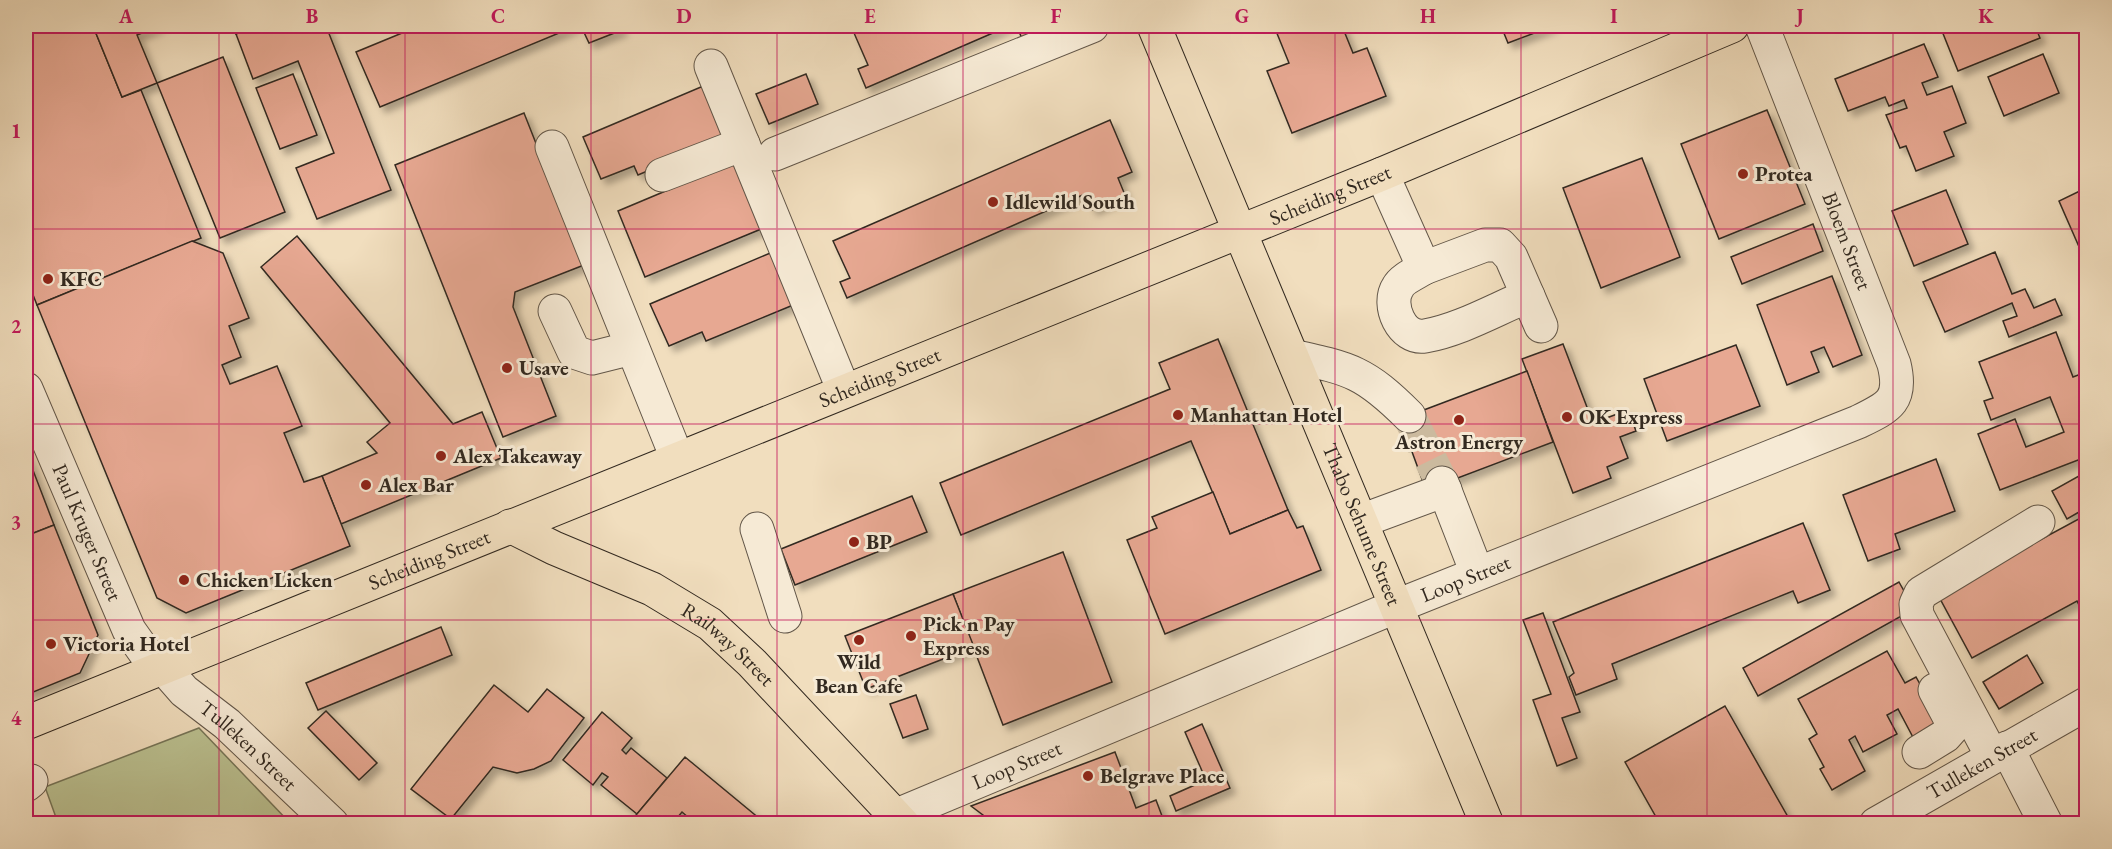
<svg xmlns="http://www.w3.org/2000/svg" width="2112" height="849" font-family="'EB Garamond',serif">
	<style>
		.green { fill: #bbc191; stroke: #767558; stroke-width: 1.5 }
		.building { fill: #e7a892; stroke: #322920; stroke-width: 1.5; filter: url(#shadow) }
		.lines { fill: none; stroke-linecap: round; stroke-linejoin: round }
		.minor-tunnel { stroke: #cbba9e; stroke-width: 33; stroke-dasharray: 33 16; stroke-linecap: butt }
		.minor-casing { stroke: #625648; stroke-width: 35 }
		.major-casing { stroke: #322920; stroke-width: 35 }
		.minor { stroke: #f6ead5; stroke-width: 33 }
		.major { stroke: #f1debe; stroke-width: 33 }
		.grid { fill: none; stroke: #c2185b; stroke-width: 1.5; stroke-opacity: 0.55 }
		.poi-dot { fill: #8f2418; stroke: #f6ead5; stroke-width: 2 }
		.labels { text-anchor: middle; stroke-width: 6; stroke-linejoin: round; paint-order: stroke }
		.poi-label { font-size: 21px; font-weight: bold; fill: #322920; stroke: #f6ead5; text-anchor: start }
		.street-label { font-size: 21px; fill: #322920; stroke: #f6ead5 }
		.neatline { fill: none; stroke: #c2185b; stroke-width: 2 }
		.grid-label { font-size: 20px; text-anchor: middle; font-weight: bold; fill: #c2185b }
	</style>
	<defs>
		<filter id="shadow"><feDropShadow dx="5.5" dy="5.5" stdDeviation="3" flood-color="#0004"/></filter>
	</defs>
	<rect width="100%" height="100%" fill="#f1debe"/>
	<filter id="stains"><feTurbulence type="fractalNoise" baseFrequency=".00333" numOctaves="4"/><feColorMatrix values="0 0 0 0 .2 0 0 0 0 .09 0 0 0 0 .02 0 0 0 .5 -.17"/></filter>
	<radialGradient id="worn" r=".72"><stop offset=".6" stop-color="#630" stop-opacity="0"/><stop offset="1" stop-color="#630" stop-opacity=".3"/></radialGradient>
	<polygon class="green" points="199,728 290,823 58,823 45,787"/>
	<g class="building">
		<polygon points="26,26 93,26 122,97 141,90 201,238 37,305 26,277"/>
		<polygon points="93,26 160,26 137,35 157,83 122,97"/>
		<polygon points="232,26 258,26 236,34"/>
		<polygon points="258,26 326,26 391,190 317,219 296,168 334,153 298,61 253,79 236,34"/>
		<polygon points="419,26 576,26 380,107 356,52"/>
		<polygon points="581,26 620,26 622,30 589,43"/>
		<polygon points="871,26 1009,26 866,88 858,69 868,65 854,33"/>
		<polygon points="1017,26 1054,26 1022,39"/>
		<polygon points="1274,26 1342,26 1353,53 1367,48 1386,96 1292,133 1267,71 1289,63"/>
		<polygon points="1501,26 1553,26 1508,43"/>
		<polygon points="1940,26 2035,26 2040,38 1958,71"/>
		<polygon points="1924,44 1938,77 1922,83 1927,95 1952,86 1966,123 1944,132 1954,156 1916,171 1906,146 1900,148 1886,115 1907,108 1904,100 1889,106 1885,97 1848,111 1835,79"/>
		<polygon points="2043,54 2059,93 2004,116 1988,77"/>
		<polygon points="223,57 285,212 220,238 157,83"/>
		<polygon points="293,74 317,135 280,149 256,88"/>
		<polygon points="806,74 818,104 769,124 756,94"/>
		<polygon points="708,84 730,136 638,175 634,166 601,179 583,137"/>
		<polygon points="1767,110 1805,204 1719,239 1681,144"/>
		<polygon points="524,113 584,265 515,292 513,307 556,416 503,437 395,165"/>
		<polygon points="1110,120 1132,172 1118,178 1125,195 1092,210 1085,194 847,298 840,282 850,278 833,241"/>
		<polygon points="1642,158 1680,257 1601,288 1563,188"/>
		<polygon points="737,161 766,227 645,277 618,211"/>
		<polygon points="2086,188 2086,246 2080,249 2059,201"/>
		<polygon points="1946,190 1968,244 1914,266 1892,211"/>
		<polygon points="1813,224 1823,251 1742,284 1731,257"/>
		<polygon points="297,236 453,424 482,412 501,458 341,524 322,476 377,453 367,442 390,423 261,267"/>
		<polygon points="192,241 223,253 249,318 229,326 241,357 222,365 230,384 277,366 302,426 284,433 304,482 322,476 350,546 186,613 157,598 37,305"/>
		<polygon points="775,251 798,303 706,341 702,332 669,346 650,304"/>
		<polygon points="1995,252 2012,294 2025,289 2034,308 2055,299 2062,315 2009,337 2003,321 2017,316 2012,303 1945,332 1923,282"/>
		<polygon points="1832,276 1862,355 1833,367 1824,347 1811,352 1819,372 1787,385 1757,305"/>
		<polygon points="2056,332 2073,377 2086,372 2086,457 2000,490 1978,434 2015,419 2026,447 2064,432 2050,397 1991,420 1984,401 1993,398 1979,362"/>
		<polygon points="1218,339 1288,510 1230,534 1191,441 961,535 940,483 1170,389 1159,363"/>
		<polygon points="1563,344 1593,423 1628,410 1636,431 1620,437 1628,458 1607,467 1611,478 1573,493 1522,359"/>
		<polygon points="1736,345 1760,406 1667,441 1644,379"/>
		<polygon points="1527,371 1553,442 1426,490 1400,419"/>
		<polygon points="26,452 54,525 26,536"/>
		<polygon points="1936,459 1955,511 1895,534 1900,549 1868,561 1843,495"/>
		<polygon points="2086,472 2086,508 2067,519 2052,491"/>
		<polygon points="1213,492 1230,534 1288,510 1297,528 1303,526 1321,570 1165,634 1127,540 1157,528 1152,517"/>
		<polygon points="912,496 927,532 795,585 781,549"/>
		<polygon points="2086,515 2086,619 2077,601 1972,658 1938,595"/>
		<polygon points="1803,523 1830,590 1798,603 1793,591 1612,664 1617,679 1576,695 1569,677 1574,673 1553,622"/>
		<polygon points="54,525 98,635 80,673 26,695 26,536"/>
		<polygon points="1063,552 1112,682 1003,725 953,594"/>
		<polygon points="1899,582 1914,609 1758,696 1743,668"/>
		<polygon points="953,594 974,647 866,689 845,636"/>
		<polygon points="1543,613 1580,712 1562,718 1577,758 1557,766 1533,700 1551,694 1523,620"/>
		<polygon points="441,627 452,655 318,710 306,683"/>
		<polygon points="1887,651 1905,683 1916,677 1925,693 1951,721 1915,741 1898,709 1887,715 1897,734 1863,752 1855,736 1849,740 1865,771 1832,790 1820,769 1824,767 1809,739 1817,734 1798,699"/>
		<polygon points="2027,655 2043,683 1999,709 1983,682"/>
		<polygon points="494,685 528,712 547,689 584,718 551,761 534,769 517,773 493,767 451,819 411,789"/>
		<polygon points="916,695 928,729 903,738 890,704"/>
		<polygon points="1725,706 1792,824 1660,824 1625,762"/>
		<polygon points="326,711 377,763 359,780 308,728"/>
		<polygon points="602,712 632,738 622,750 626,754 631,748 667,778 637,814 601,785 608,777 602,773 593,785 563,760"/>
		<polygon points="1202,724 1230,788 1176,811 1170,796 1206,780 1185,732"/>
		<polygon points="1115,752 1136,808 1156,800 1165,824 995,824 971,806"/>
		<polygon points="685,757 766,824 696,824 682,812 672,824 633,824 631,821"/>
	</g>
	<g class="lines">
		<polyline class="minor-tunnel" points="1409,416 1442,483"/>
		<defs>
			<g id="minor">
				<polyline points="711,66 844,391"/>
				<polyline points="552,147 677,458"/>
				<polyline points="775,154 1092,26"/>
				<polyline points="1382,174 1424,268 1485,245 1500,245 1511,257 1541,326"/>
				<polyline points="662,175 743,144"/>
				<path d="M1424,268C1416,273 1402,279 1398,287C1386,305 1402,340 1425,336C1460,330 1496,309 1528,296"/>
				<polyline points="555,311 574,352 592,358 632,348"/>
				<path d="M1292,356C1351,369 1365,372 1409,416"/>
				<path id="s1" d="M26,389L129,630L146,654L163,667L184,691L227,724L332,824"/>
				<polyline points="1442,483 1477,573"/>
				<polyline points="1361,521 1445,490"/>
				<polyline points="757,529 785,616"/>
				<polyline points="2007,748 2046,824"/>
				<polyline points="1919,752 1945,736 1953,727 1952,722 1935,690"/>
				<polyline points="1992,756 1917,615 1916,604 1921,593 2038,522"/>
				<polyline points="26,785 31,781"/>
				<path id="s2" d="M895,816L1397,606L1858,422C1889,407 1903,401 1894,364L1762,26"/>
				<path id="s3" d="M1876,824L2086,704"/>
			</g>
			<g id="major">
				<path id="s4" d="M1154,26L1487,824"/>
				<path id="s5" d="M510,526L554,548L652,589L710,624L752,663L903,824"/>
				<path id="s6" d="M26,723L1382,174L1732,26"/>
			</g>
		</defs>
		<use href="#minor" class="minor-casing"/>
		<use href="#major" class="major-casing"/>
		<use href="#minor" class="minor"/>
		<use href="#major" class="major"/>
	</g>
	<path class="grid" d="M219,26V824M405,26V824M591,26V824M777,26V824M963,26V824M1149,26V824M1335,26V824M1521,26V824M1707,26V824M1893,26V824M26,229H2086M26,424H2086M26,620H2086"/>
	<g class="poi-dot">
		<circle cx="1743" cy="174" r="6"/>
		<circle cx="993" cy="202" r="6"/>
		<circle cx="48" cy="279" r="6"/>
		<circle cx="507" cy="368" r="6"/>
		<circle cx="1178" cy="415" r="6"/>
		<circle cx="1567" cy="417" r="6"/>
		<circle cx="1459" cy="420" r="6"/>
		<circle cx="441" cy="456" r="6"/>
		<circle cx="366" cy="485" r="6"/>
		<circle cx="854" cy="542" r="6"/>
		<circle cx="184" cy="580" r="6"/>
		<circle cx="911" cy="636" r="6"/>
		<circle cx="859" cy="640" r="6"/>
		<circle cx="51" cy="644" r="6"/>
		<circle cx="1088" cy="776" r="6"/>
	</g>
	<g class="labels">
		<g class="poi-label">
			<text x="1755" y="181">Protea</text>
			<text x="1005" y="209">Idlewild South</text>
			<text x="60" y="286">KFC</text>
			<text x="519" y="375">Usave</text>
			<text x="1190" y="422">Manhattan Hotel</text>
			<text x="1579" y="424">OK Express</text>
			<text x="1459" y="449" text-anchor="middle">Astron Energy</text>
			<text x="453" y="463">Alex Takeaway</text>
			<text x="378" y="492">Alex Bar</text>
			<text x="866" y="549">BP</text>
			<text x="196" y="587">Chicken Licken</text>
			<text x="923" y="631">Pick n Pay<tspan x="923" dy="24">Express</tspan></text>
			<text x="63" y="651">Victoria Hotel</text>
			<text x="859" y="669" text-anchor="middle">Wild<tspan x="859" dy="24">Bean Cafe</tspan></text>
			<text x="1100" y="783">Belgrave Place</text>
		</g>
		<g class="street-label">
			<text dy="7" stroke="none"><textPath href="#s6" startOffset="1407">Scheiding Street</textPath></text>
			<text transform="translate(1847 241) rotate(69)" y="7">Bloem Street</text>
			<text dy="7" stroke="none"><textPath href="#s6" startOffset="921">Scheiding Street</textPath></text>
			<text dy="7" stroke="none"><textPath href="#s4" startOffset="540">Thabo Sehume Street</textPath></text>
			<text dy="7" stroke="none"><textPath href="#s1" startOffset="156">Paul Kruger Street</textPath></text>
			<text dy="7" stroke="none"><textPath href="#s6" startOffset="435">Scheiding Street</textPath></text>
			<text dy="7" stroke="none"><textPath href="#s2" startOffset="618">Loop Street</textPath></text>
			<text dy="7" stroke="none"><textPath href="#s5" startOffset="250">Railway Street</textPath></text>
			<text dy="7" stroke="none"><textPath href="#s1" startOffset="429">Tulleken Street</textPath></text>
			<text dy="7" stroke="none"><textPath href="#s3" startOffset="122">Tulleken Street</textPath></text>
			<text dy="7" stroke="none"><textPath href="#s2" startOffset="132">Loop Street</textPath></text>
		</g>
	</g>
	<rect width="2112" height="849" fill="none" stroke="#f1debe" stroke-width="66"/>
	<rect x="33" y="33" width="2046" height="783" class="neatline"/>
	<g class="grid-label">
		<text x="126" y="23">A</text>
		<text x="312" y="23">B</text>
		<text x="498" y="23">C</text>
		<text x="684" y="23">D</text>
		<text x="870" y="23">E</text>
		<text x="1056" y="23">F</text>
		<text x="1242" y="23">G</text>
		<text x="1428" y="23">H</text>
		<text x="1614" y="23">I</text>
		<text x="1800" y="23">J</text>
		<text x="1986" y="23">K</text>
		<text x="16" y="138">1</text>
		<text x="16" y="333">2</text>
		<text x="16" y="529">3</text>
		<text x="16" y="725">4</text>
	</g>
	<rect width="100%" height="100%" filter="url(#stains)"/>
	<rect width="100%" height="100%" fill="url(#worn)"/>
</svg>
